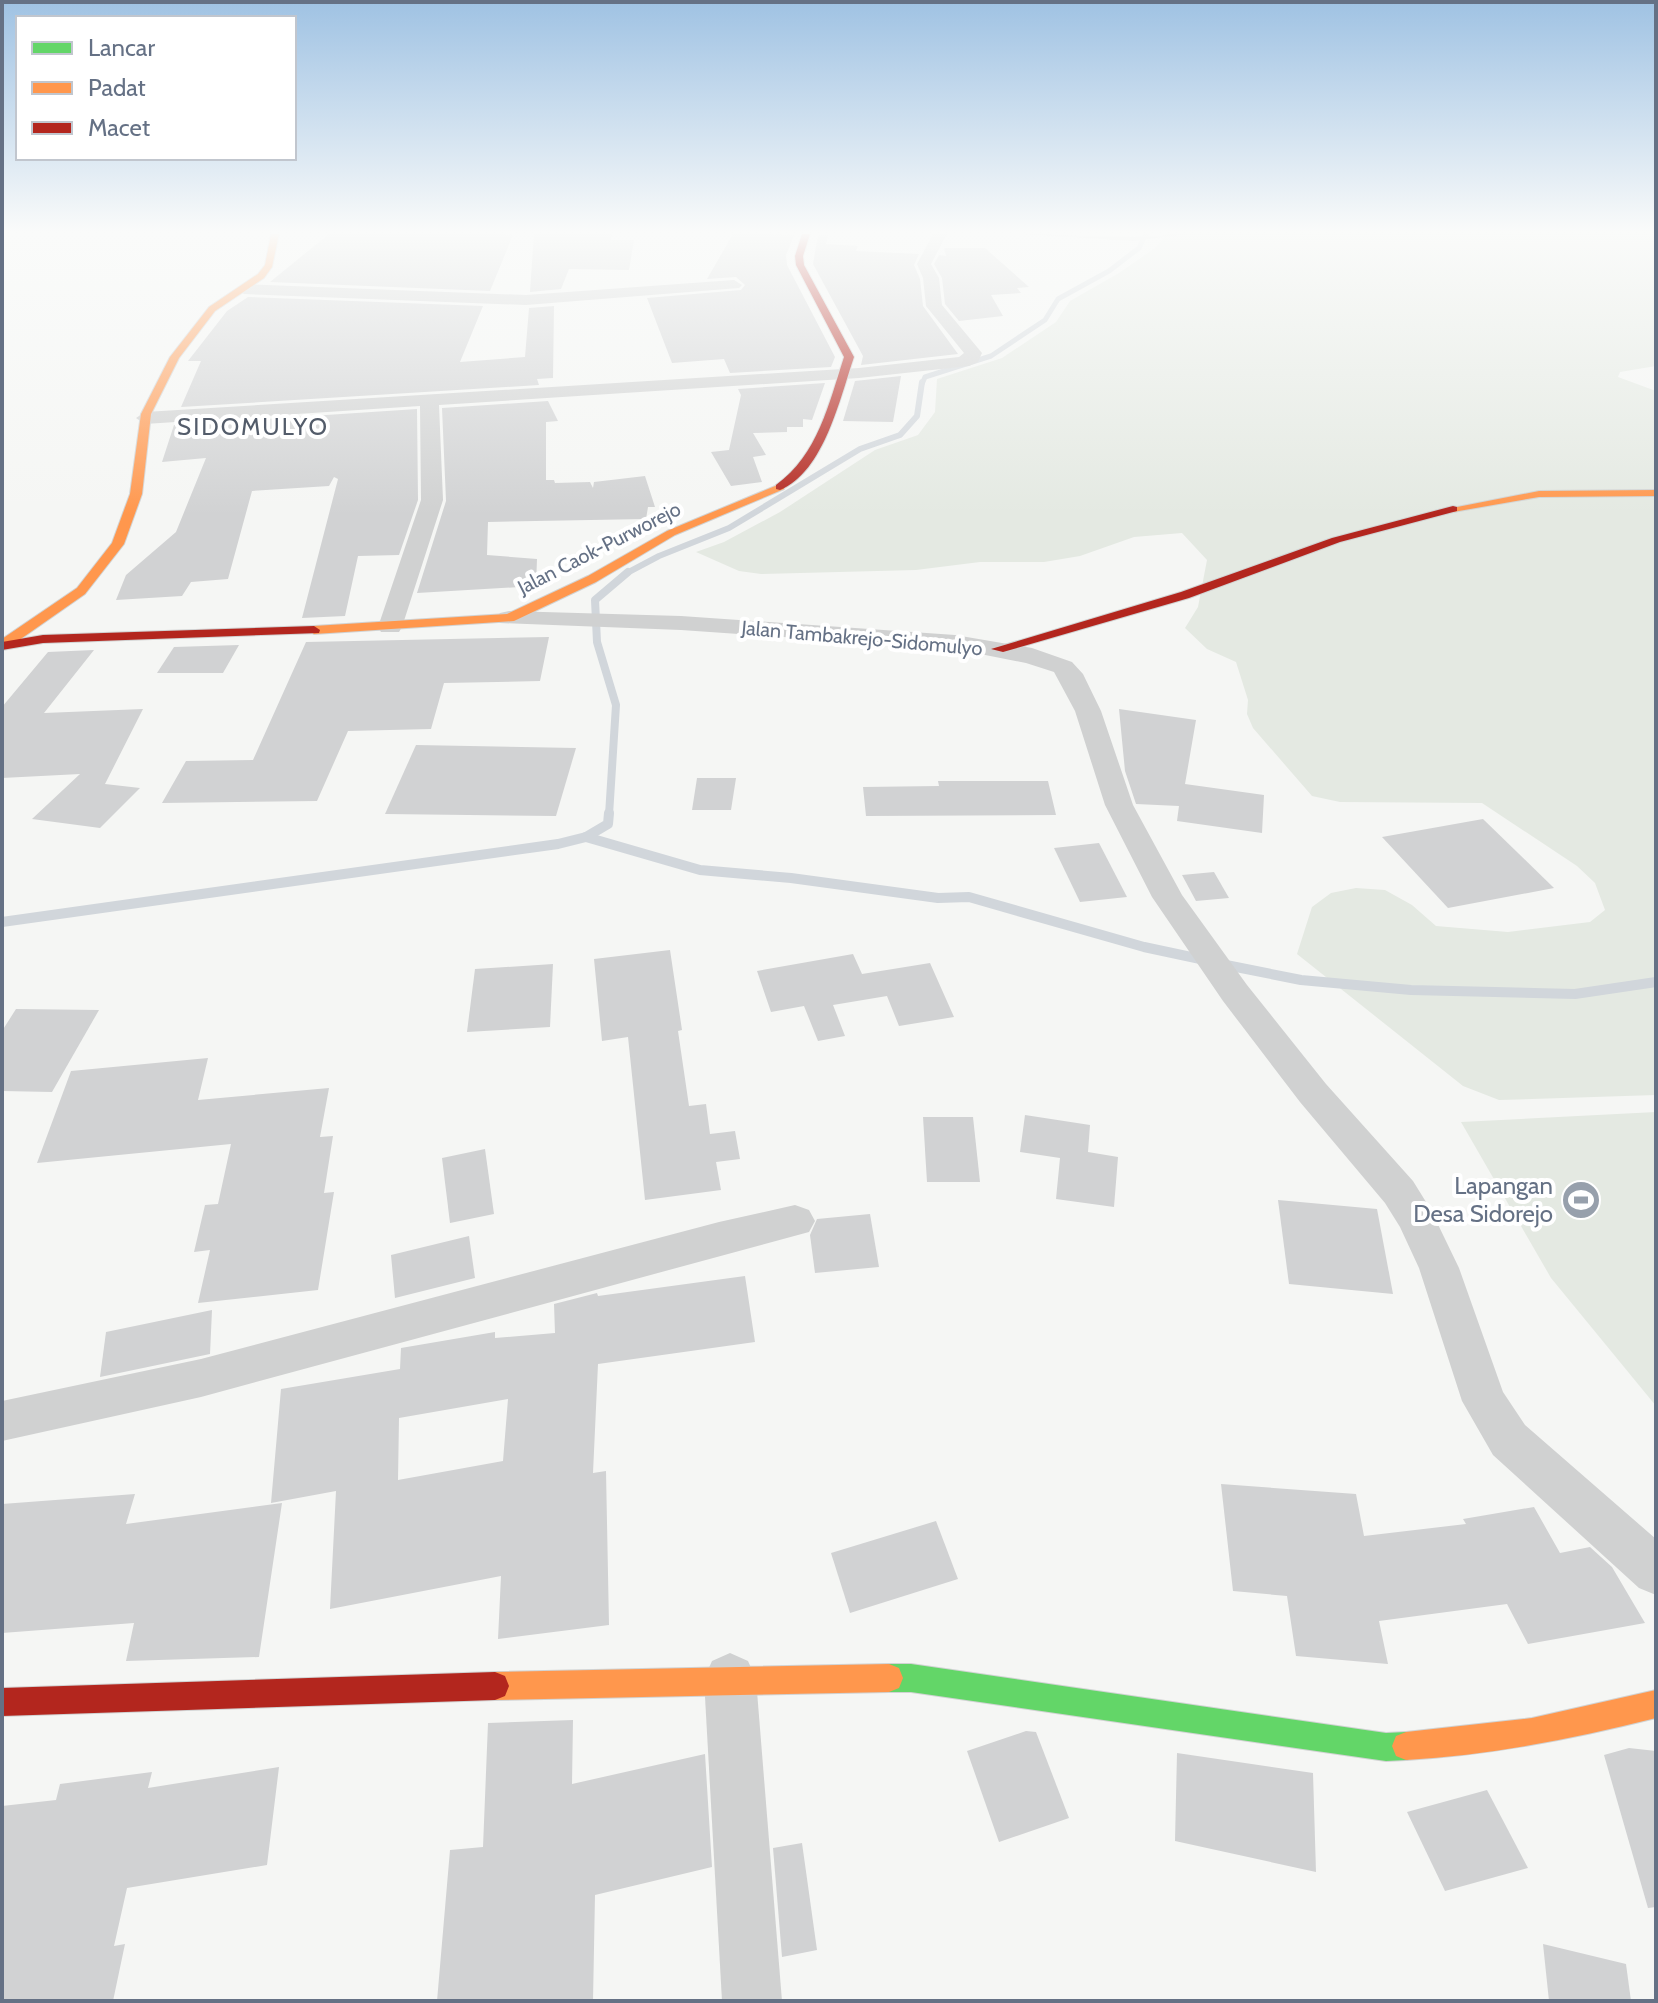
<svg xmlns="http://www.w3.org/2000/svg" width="1658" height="2003" font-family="Cabin,sans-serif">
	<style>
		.green { fill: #e4e9e2 }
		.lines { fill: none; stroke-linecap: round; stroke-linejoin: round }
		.stream-far3 { stroke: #d1d6db; stroke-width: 5 }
		.stream-far2 { stroke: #d1d6db; stroke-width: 6 }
		.stream-far1 { stroke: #d1d6db; stroke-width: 8 }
		.stream { stroke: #d1d6db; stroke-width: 10 }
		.building { fill: #d1d2d3; fill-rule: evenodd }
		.fast-casing { stroke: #d1d3d3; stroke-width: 2 }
		.slow-casing { stroke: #d1d3d3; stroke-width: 2 }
		.jam-casing { stroke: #d1d3d3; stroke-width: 2 }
		.lane { fill: #d0d1d1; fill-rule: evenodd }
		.street { fill: #d0d1d1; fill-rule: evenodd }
		.fast { fill: #63d668; fill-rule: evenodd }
		.slow { fill: #ff974d; fill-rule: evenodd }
		.jam { fill: #b3261e; fill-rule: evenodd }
		.labels { text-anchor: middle; stroke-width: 8; stroke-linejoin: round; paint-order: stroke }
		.far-street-label { font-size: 20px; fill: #657185; stroke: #fff }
		.far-quarter-label { font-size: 24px; letter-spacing: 2px; fill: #535c6a; stroke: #fff }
		.poi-label { font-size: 24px; fill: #657185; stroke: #fff; text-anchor: end }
	</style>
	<rect width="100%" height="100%" fill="#f5f6f4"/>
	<g class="green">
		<polygon points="1167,234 1656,234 1656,366 1620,372 1618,377 1656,391 1656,1095 1499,1100 1463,1086 1297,954 1312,907 1331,893 1356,888 1385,890 1412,905 1436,926 1508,932 1590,922 1605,910 1595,883 1577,866 1482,803 1340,802 1312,796 1253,728 1247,714 1248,700 1236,662 1207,649 1185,628 1198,607 1207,560 1182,533 1134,537 1080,556 1044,562 980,562 916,570 761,574 739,571 696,552 724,542 780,512 875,450 918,435 935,412 937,379 1002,358 1056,322 1070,301 1119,273 1155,248"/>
		<polygon points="1656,1112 1656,1406 1551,1278 1461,1122"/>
	</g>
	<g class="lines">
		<polyline class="stream-far3" points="922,384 925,377 991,356 1045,320 1058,299 1109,271 1139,248 1146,234"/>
		<polyline class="stream-far2" points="625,574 659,556 729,528 860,449 900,435 917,416 922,382"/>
		<polyline class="stream-far1" points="609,815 616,705 597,642 595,600 628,572"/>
		<g class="stream">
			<polyline points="586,837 700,870 791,878 938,898 969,897 1144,947 1205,960"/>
			<polyline points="2,922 558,844 586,837 608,824 609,813"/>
			<polyline points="1221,964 1301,980 1411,990 1575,994 1656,982"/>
		</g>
	</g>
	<g class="building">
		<polygon points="329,234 480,234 513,235 490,291 270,282"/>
		<polygon points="534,234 612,234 611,240 634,240 629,270 569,269 561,289 530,292"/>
		<polygon points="733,234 794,235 786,255 787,265 835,357 831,367 730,373 724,359 672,363 647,298 741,290 745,285 736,277 707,279"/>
		<polygon points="818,235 828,235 826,244 858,246 856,251 919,254 914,265 920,279 923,306 958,354 861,365 863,356 813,264"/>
		<polygon points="944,248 985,248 1029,287 1017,288 1021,293 991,295 1003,316 959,321 945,304 942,278 934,264 939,255 946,256"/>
		<polygon points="248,297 483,306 460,362 525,357 529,308 554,306 553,378 537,379 539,385 181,407 201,361 188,361 227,311"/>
		<polygon points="901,376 893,422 843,421 855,381"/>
		<polygon points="825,383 812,420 803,419 803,427 787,427 787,432 753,433 766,455 753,457 762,482 731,486 711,452 729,450 741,395 738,389"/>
		<polygon points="548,401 558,421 546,422 546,480 554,480 555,483 590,482 593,488 594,482 645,476 655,507 648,507 646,519 488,522 487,555 537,559 536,586 417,593 446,501 442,408"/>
		<polygon points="417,409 418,500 399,555 358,556 345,616 302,618 338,479 334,477 329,486 252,491 228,579 191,582 182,596 116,600 126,575 176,532 206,458 162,462 174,425"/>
		<polygon points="549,637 540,681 444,683 431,729 348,731 317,801 162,803 186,761 253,760 306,642"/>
		<polygon points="239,645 223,673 157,673 174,647"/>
		<polygon points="94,650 44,713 143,709 105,784 140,788 100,828 32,819 80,774 2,778 2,707 48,652"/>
		<polygon points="1119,709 1196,720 1185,784 1264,795 1262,833 1177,821 1179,806 1136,804 1125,771"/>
		<polygon points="416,745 576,748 556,816 385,814"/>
		<polygon points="697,778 736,778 731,810 692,810"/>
		<polygon points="938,781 1048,781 1056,815 866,816 863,787 939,786"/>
		<polygon points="1483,819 1554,888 1448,908 1382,837"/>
		<polygon points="1099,843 1127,897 1080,902 1054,848"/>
		<polygon points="1214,872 1229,898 1196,901 1182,875"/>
		<polygon points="670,950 682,1030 678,1031 689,1106 706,1104 710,1134 735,1131 740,1159 716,1162 721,1190 645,1200 628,1037 602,1041 594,959"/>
		<polygon points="853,954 862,974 930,963 954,1017 899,1026 887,996 833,1005 845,1036 818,1041 804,1006 771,1012 757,971"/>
		<polygon points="553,964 550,1027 467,1032 475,969"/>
		<polygon points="16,1009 99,1010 52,1092 2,1091 2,1031"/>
		<polygon points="208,1058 198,1100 329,1088 320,1137 333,1136 324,1193 334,1192 318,1290 198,1303 210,1250 194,1252 205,1205 218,1204 231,1144 37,1163 71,1071"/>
		<polygon points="1025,1115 1090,1125 1088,1152 1118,1157 1114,1207 1056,1199 1060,1158 1020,1152"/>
		<polygon points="923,1117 973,1117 980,1182 927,1182"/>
		<polygon points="485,1149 494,1214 450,1223 442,1158"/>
		<polygon points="1278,1200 1377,1209 1393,1294 1289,1284"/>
		<polygon points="870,1214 879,1267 815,1273 810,1235 817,1219"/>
		<polygon points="469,1236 475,1278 395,1298 391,1255"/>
		<path d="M745,1276L755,1342L598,1364L593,1473L606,1471L609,1625L498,1639L501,1576L330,1609L336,1491L271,1503L281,1389L400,1369L401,1348L495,1332V1338L555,1333L554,1304L597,1293L598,1296ZM508,1399L503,1461L398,1480L399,1418Z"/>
		<polygon points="212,1310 210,1354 100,1377 106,1332"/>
		<polygon points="1221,1484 1356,1494 1364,1536 1466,1524 1463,1519 1534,1507 1560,1553 1590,1547 1612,1567 1645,1623 1528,1644 1507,1604 1379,1621 1388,1664 1296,1656 1287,1596 1233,1591"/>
		<polygon points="135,1494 126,1524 282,1503 259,1657 126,1661 134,1623 2,1633 2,1504"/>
		<polygon points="936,1521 958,1579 850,1613 831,1553"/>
		<polygon points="573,1720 572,1784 705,1754 712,1867 595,1895 593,2001 437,2001 450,1850 483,1847 488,1723"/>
		<polygon points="1026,1731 1036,1732 1069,1818 999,1842 967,1751"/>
		<polygon points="1629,1748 1656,1751 1656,1907 1648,1908 1604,1755"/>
		<polygon points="1177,1753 1313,1773 1316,1872 1175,1841"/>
		<polygon points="279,1767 267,1865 127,1888 114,1946 125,1944 113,2001 2,2001 2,1806 56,1800 60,1784 152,1772 148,1788"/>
		<polygon points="1487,1790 1528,1868 1445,1891 1407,1812"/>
		<polygon points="802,1843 817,1950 782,1957 773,1848"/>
		<polygon points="1543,1944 1626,1964 1631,2001 1549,2001"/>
	</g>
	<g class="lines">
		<defs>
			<polygon id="fast" points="889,1664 911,1664 1386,1733 1406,1732 1416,1736 1420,1746 1416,1756 1406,1760 1386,1761 911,1692 889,1692 879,1688 875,1678 879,1668"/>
			<g id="slow">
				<polygon points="271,234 279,234 272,267 264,278 215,311 179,358 151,414 142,494 124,544 85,594 12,645 2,645 2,639 77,588 112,543 130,494 141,414 170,357 209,307 258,274 265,265"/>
				<polygon points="780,484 784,485 784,489 675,535 596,582 514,621 314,634 308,630 314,626 507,614 588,576 667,531"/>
				<polygon points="1656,490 1656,496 1539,497 1453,512 1447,509 1539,491"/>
				<polygon points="889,1664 899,1668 903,1678 899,1688 889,1692 495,1700 485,1696 481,1686 485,1676 495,1672"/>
				<path d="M1656,1690V1718C1573,1739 1491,1755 1406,1760L1396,1756L1392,1746L1396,1736L1406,1732L1532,1718Z"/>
			</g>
			<g id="jam">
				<path d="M802,234H810L803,256L804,265L854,357C840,398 824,472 780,490L776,489V485C818,455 829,403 844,357L796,265L795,256Z"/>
				<polygon points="1453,506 1457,507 1457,511 1340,542 1189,598 1003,652 991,649 1181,592 1332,538"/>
				<polygon points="314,626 320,630 319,633 43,643 2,650 2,642 43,635"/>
				<polygon points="495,1672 505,1676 509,1686 505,1696 495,1700 2,1716 2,1688"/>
			</g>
		</defs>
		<use href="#fast" class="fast-casing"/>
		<use href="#slow" class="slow-casing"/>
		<use href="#jam" class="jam-casing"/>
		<polygon class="lane" points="1021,234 1134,237 1186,234 1134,241"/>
		<g class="street">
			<polygon points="933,234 947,234 931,264 939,278 942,305 982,353 978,362 969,366 859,378 439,405 443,500 402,627 399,632 381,632 378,627 421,500 420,406 145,424 136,418 145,412 859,368 959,357 964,353 926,306 923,278 917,264"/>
			<polygon points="734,280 742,285 739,288 526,305 244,294 236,289 244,284 526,295"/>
			<polygon points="509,611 681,616 955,635 1032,648 1072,662 1083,674 1101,711 1133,805 1182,895 1247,985 1326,1084 1413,1181 1431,1210 1459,1268 1503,1392 1525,1425 1656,1539 1656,1595 1639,1588 1493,1455 1462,1401 1419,1268 1400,1227 1385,1203 1300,1102 1223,1001 1152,897 1105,805 1075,711 1054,672 1026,663 955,649 681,630 500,623 497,618 500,613"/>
			<polygon points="795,1205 809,1210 815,1221 809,1232 201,1397 2,1441 2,1401 201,1359 719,1222"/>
			<polygon points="730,1653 748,1661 756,1679 782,2001 722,2001 704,1679 712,1661"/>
		</g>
		<use href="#fast" class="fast"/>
		<use href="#slow" class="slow"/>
		<use href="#jam" class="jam"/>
	</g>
	<linearGradient id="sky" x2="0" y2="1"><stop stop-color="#9fc2e3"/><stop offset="0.45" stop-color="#fafbfa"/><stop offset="1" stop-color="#fafbfa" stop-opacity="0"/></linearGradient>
	<rect width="1658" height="515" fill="url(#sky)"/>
	<defs>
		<symbol id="stadium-disc" viewBox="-11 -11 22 22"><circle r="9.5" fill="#97a0ac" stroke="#fff"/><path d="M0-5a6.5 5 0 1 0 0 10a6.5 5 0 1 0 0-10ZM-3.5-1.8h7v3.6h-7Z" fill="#fff"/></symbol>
	</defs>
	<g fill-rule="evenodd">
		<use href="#stadium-disc" x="1559" y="1178" width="44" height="44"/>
	</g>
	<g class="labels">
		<g class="far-street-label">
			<text transform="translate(599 548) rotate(-27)" y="7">Jalan Caok-Purworejo</text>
			<text transform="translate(862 638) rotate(5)" y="7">Jalan Tambakrejo-Sidomulyo</text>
		</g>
		<g class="far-quarter-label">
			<text x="253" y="435">SIDOMULYO</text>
		</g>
		<g class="poi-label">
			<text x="1553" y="1194">Lapangan<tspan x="1553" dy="28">Desa Sidorejo</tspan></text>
		</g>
	</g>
	<rect width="1658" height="2003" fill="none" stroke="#657185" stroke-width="8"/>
	<rect x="16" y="16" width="280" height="144" fill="#ffffff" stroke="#c1c6ce" stroke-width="2"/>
	<rect x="32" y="42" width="40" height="12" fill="#63d668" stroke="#c1c6ce" stroke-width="2"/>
	<text x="88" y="56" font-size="24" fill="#657185">Lancar</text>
	<rect x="32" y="82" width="40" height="12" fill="#ff974d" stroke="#c1c6ce" stroke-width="2"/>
	<text x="88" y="96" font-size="24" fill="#657185">Padat</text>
	<rect x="32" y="122" width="40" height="12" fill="#b3261e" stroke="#c1c6ce" stroke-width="2"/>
	<text x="88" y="136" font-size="24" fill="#657185">Macet</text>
</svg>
